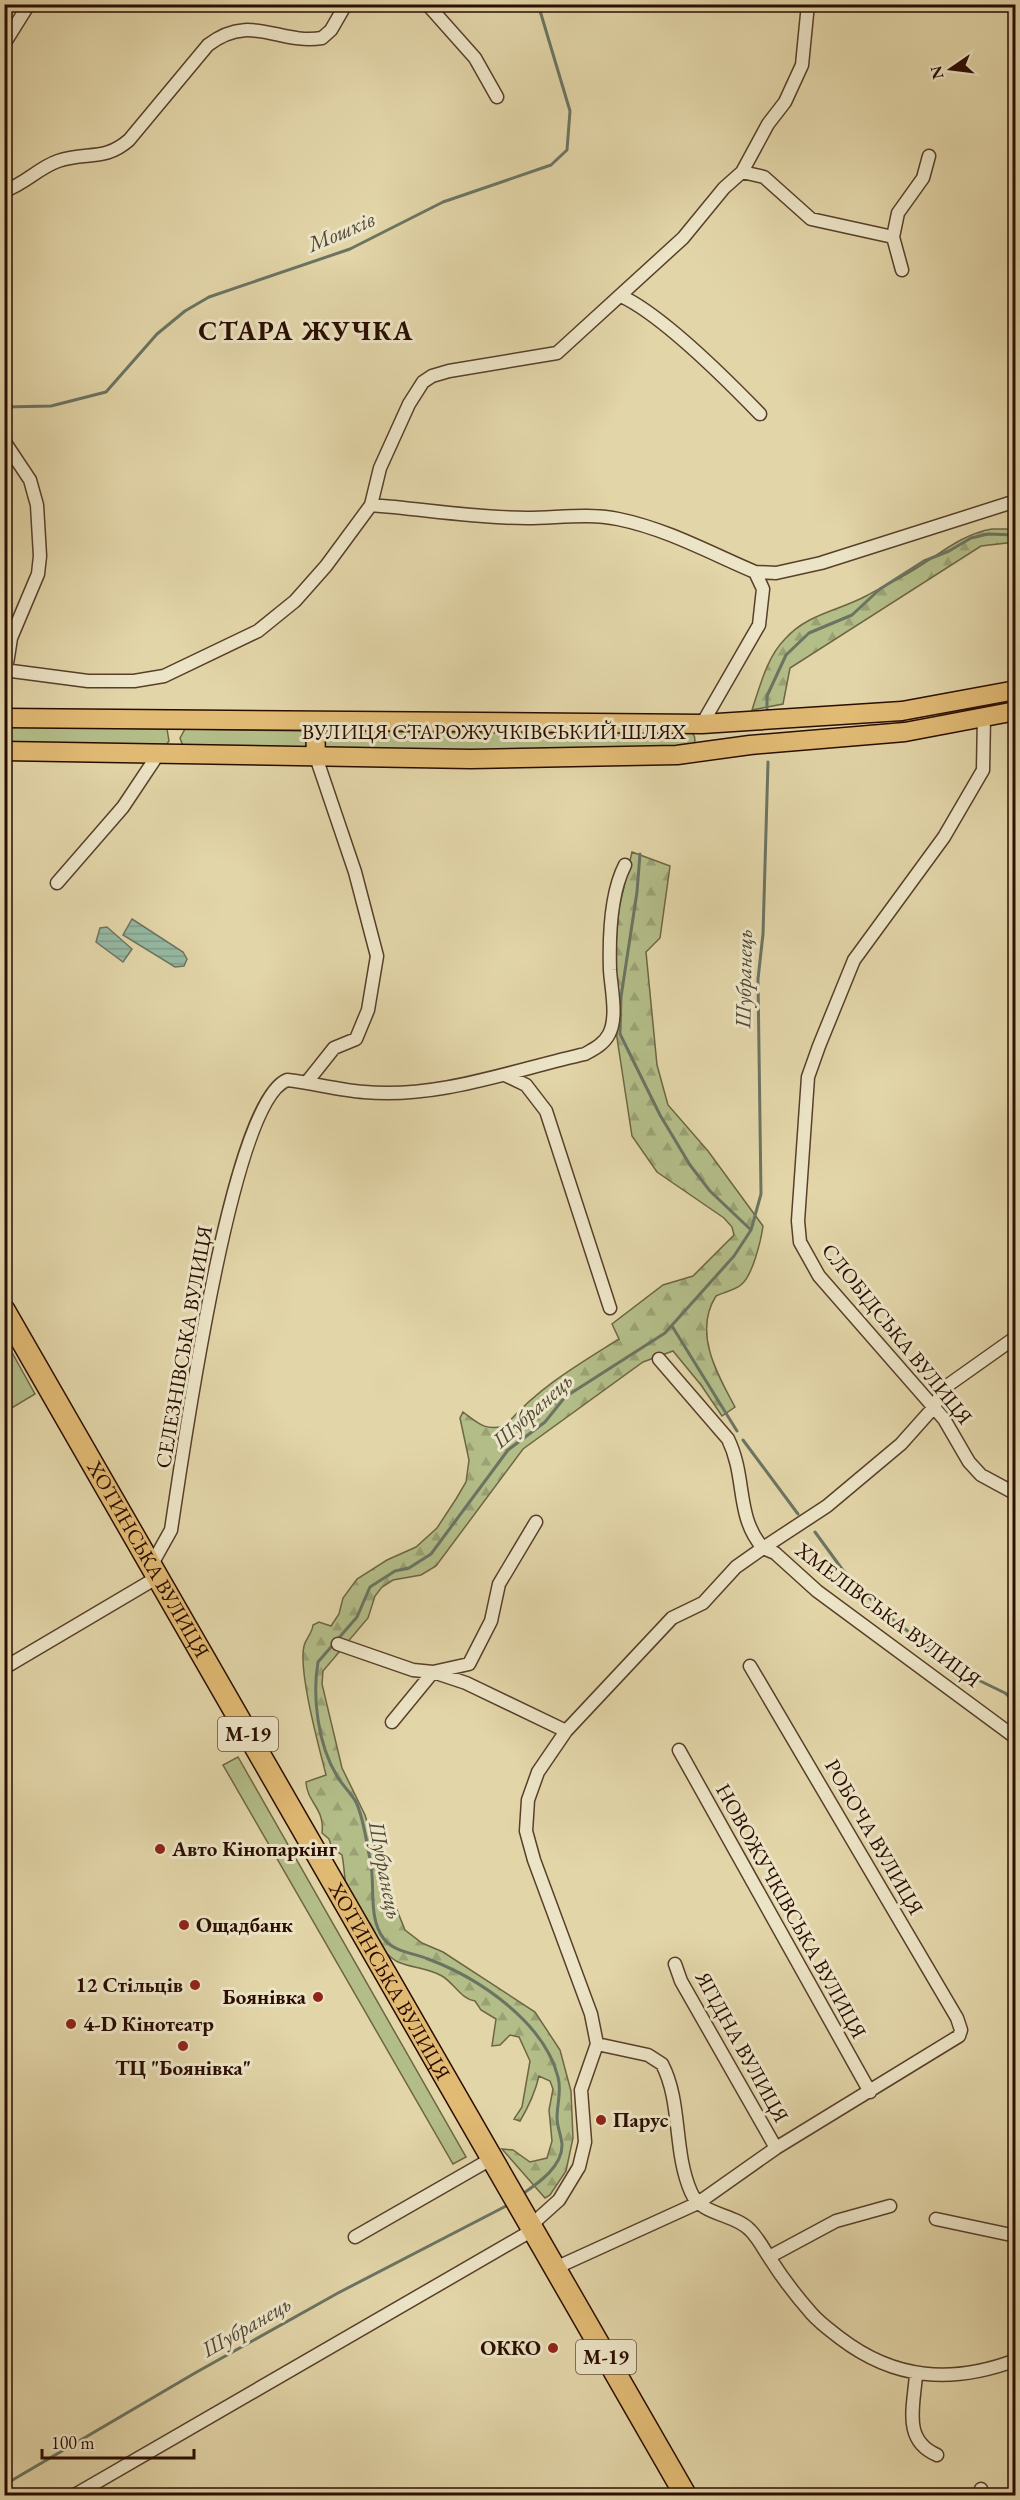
<svg xmlns="http://www.w3.org/2000/svg" width="1020" height="2500" font-family="'EB Garamond',serif">
	<style>
		.grass { fill: #b3bd88; stroke: #6e6544; stroke-width: 1.5 }
		.forest { fill: url(#forest-firs); stroke: #6e6544; stroke-width: 1.5 }
		.water { fill: url(#water-rules); stroke: #6b7462; stroke-width: 1.5 }
		.lines { fill: none; stroke-linecap: round; stroke-linejoin: round }
		.stream { stroke: #6b7462; stroke-width: 3 }
		.street-casing { stroke: #583f2a; stroke-width: 15 }
		.primary-casing { stroke: #2a0d00; stroke-width: 21 }
		.highway-casing { stroke: #2a0d00; stroke-width: 24 }
		.street { stroke: #ece4c6; stroke-width: 12 }
		.primary { stroke: #e1ba74; stroke-width: 18 }
		.highway { stroke: #e1ba74; stroke-width: 21 }
		.poi-dot { fill: #8f2418; stroke: #ece4c6; stroke-width: 2 }
		.labels { text-anchor: middle; stroke-width: 6; stroke-linejoin: round; paint-order: stroke }
		.shield { fill: #ece4c6; stroke: #644e3b; stroke-width: 1.5 }
		.shield-label { font-size: 20px; font-weight: bold; fill: #2a0d00 }
		.street-label { font-size: 21px; fill: #2a0d00; stroke: #ece4c6 }
		.poi-label { font-size: 21px; font-weight: bold; fill: #2a0d00; stroke: #ece4c6; text-anchor: start }
		.water-label { font-size: 22px; font-style: italic; fill: #504939; stroke: #ece4c6 }
		.district-label { font-size: 27px; font-weight: bold; letter-spacing: 1.5px; fill: #2a0d00; stroke: #ece4c6 }
	</style>
	<defs>
		<pattern id="forest-firs" width="22" height="20" patternUnits="userSpaceOnUse" patternTransform="scale(1.5)"><rect width="22" height="20" fill="#b3bd88"/><path d="M5 1l3.5 6h-7zM16 11l3.5 6h-7z" fill="#9aa174"/></pattern>
		<pattern id="water-rules" width="6" height="5" patternUnits="userSpaceOnUse" patternTransform="scale(1.5)"><rect width="6" height="5" fill="#96b9a3"/><path d="M0 2.5h6" fill="none" stroke="#819e8b"/></pattern>
	</defs>
	<rect width="100%" height="100%" fill="#e2d5a8"/>
	<filter id="stains"><feTurbulence type="fractalNoise" baseFrequency=".00333" numOctaves="4"/><feColorMatrix values="0 0 0 0 .2 0 0 0 0 .09 0 0 0 0 .02 0 0 0 .5 -.17"/></filter>
	<radialGradient id="worn" r=".72"><stop offset=".6" stop-color="#630" stop-opacity="0"/><stop offset="1" stop-color="#630" stop-opacity=".3"/></radialGradient>
	<path class="grass" d="M4 726 167 729 169 741 163 749 5 747Z
		M185 729 307 731V751L184 749 180 738Z
		M688 730C695 734 696 738 694 746L688 749 323 752V731L566 734Z
		M5 1340 35 1394 5 1412H4Z
		M238 1757 466 2157 453 2164 223 1765Z"/>
	<path class="forest" d="M992 529H1015V542L981 546 790 668 783 704 752 710C760 686 767 657 785 639 807 614 838 611 866 596 882 587 899 579 915 569 940 554 962 534 992 529Z
		M632 852 670 866 660 938 646 952 657 1065 668 1105 708 1151 763 1226C761 1240 753 1274 742 1284 736 1290 724 1292 716 1296 693 1332 717 1374 735 1407L722 1416 701 1385 673 1351 643 1362 523 1449 436 1566 421 1575 393 1580 382 1587 375 1596 368 1618 323 1671 322 1684 342 1768 365 1815 385 1880 405 1930 422 1943 443 1952 535 2012 560 2050 571 2091 573 2138 566 2171 550 2195 545 2198 502 2149 513 2150 530 2162 547 2158 552 2141 549 2110 553 2089 550 2081 539 2076C535 2093 529 2106 520 2121L514 2119 522 2107 530 2061 519 2037 510 2035 500 2045 492 2046 496 2019 481 2010 475 2001C461 1999 454 1983 442 1976 428 1968 412 1968 398 1962 382 1954 356 1917 349 1900 344 1885 345 1869 342 1855L332 1848 329 1839 322 1833C325 1808 307 1803 306 1782L326 1775C319 1747 298 1671 304 1646 306 1638 312 1634 313 1625L319 1622 331 1626 339 1614 343 1598 357 1579 387 1560 416 1547 437 1528 456 1499 466 1482 469 1460 460 1418 463 1412C479 1424 485 1431 505 1426 539 1387 576 1366 619 1339L612 1324 663 1285 693 1276 734 1235 732 1227 724 1218 657 1172 632 1136 617 1038 614 967 619 908Z"/>
	<path class="water" d="M132 919 183 952 187 959 184 966 175 967 123 935Z
		M107 927 132 949 123 962 96 942 100 928Z"/>
	<g class="lines">
		<path class="stream" d="M4 407 51 406 106 392 157 334 185 311 209 297 350 249 443 202 551 165 567 150 570 111 538 4
			M767 712V696L786 655 809 633 852 615 880 589 924 561 949 551 971 538 988 534 1016 535
			M640 854 637 892 621 997 620 1034 660 1115 690 1165 710 1191 751 1230
			M672 1326 737 1431
			M743 1440 798 1514
			M815 1532 842 1569 885 1614 957 1668
			M970 1676 1005 1693 1016 1702
			M521 2195C537 2184 563 2167 562 2144 561 2135 557 2126 557 2118 557 2103 562 2091 558 2077 544 2022 479 1978 428 1959 414 1953 394 1952 384 1939 367 1917 376 1884 370 1859 366 1841 364 1819 356 1802 351 1793 342 1785 337 1776 318 1745 312 1697 318 1662L357 1617 370 1587 395 1571 409 1568 431 1554 508 1450 545 1422 565 1397 665 1333 734 1256 751 1230 761 1194 758 979 763 934 768 762
			M4 2485 195 2373 338 2293 508 2205"/>
		<defs>
			<path id="street" d="M427 4 475 58 497 97
				M4 44 29 4
				M742 172 764 177 811 219 893 237 898 213 923 178 929 156
				M4 191C25 184 38 168 58 161 86 151 104 162 129 140L208 45C251 12 279 45 322 38L331 30 346 4
				M893 237 902 270
				M621 296C662 315 728 381 760 414
				M4 441 30 480 37 505 40 556 38 574 11 638 6 670
				M371 505C423 509 474 518 527 518 557 518 588 513 618 519 667 529 710 553 755 572
				M4 670 88 681H134L164 676 258 631 295 601 326 566 371 505 380 468 409 404 423 382 432 376 449 371 557 353 683 238 724 188 742 172 768 124 785 102 802 65 808 4
				M984 717 983 770 944 837 854 960 819 1046 808 1077 798 1221 800 1242 819 1276 944 1419 969 1462 981 1475 1016 1494
				M702 724 759 625 763 589 755 572 776 573 821 563 1016 501
				M57 883 123 807 159 753
				M505 1075 526 1085 546 1111 610 1308
				M307 1082 334 1048 356 1039 368 1010 377 956 355 872 316 757
				M659 1359 728 1439C747 1478 735 1516 763 1548L736 1567 703 1603 672 1618 566 1731 538 1772 528 1800 526 1831 534 1860 591 2014 597 2044 648 2055 662 2064C682 2102 673 2151 691 2192 701 2216 734 2213 750 2230 759 2239 764 2250 771 2260 783 2279 797 2297 812 2314 820 2323 831 2331 840 2338 895 2380 952 2384 1016 2360
				M763 1548 827 1506 901 1444 934 1407 944 1388 1016 1337
				M763 1548 775 1553 817 1591 1016 1738
				M152 1564 171 1530C182 1460 230 1103 287 1080 313 1083 338 1090 364 1092 439 1099 513 1070 585 1054 594 1049 604 1044 609 1034 618 1017 611 988 610 970 609 938 610 894 625 865
				M338 1644 413 1670 433 1672 466 1683 566 1731
				M4 1668 158 1577
				M392 1722 433 1672 469 1664 491 1621 499 1584 536 1522
				M679 1750 870 2092
				M675 1964 681 1981 776 2148
				M936 2219 1016 2236
				M529 2227 559 2200 579 2167 585 2142 581 2090 597 2044
				M355 2237 491 2159
				M769 2257 836 2221 890 2206
				M553 2269 698 2203 776 2148 959 2036 961 2030 957 2018 750 1666
				M916 2374C914 2406 902 2440 937 2455
				M981 2489V2496
				M73 2496 531 2231"/>
			<path id="primary" d="M4 718 702 724 902 711 1016 690
				M315 721 316 757
				M4 751 471 759 677 755 750 745 905 732 1016 711"/>
			<g id="highway">
				<path id="s1" d="M4 1310C234 1704 456 2102 686 2496"/>
			</g>
		</defs>
		<use href="#street" class="street-casing"/>
		<use href="#primary" class="primary-casing"/>
		<use href="#highway" class="highway-casing"/>
		<use href="#street" class="street"/>
		<use href="#primary" class="primary"/>
		<use href="#highway" class="highway"/>
	</g>
	<g class="poi-dot">
		<circle cx="160" cy="1849" r="6"/>
		<circle cx="184" cy="1925" r="6"/>
		<circle cx="195" cy="1985" r="6"/>
		<circle cx="318" cy="1997" r="6"/>
		<circle cx="71" cy="2024" r="6"/>
		<circle cx="183" cy="2046" r="6"/>
		<circle cx="601" cy="2120" r="6"/>
		<circle cx="553" cy="2348" r="6"/>
	</g>
	<g class="labels">
		<g class="shield">
			<rect x="218" y="1717" width="60" height="34" rx="4.5"/>
			<rect x="576" y="2340" width="60" height="34" rx="4.5"/>
		</g>
		<g class="shield-label">
			<text x="248" y="1741">М-19</text>
			<text x="606" y="2364">М-19</text>
		</g>
		<g class="street-label">
			<text x="494" y="739">ВУЛИЦЯ СТАРОЖУЧКІВСЬКИЙ ШЛЯХ</text>
			<text transform="translate(897 1334) rotate(51)" y="7">СЛОБІДСЬКА ВУЛИЦЯ</text>
			<text transform="translate(184 1347) rotate(-80)" y="7">СЕЛЕЗНІВСЬКА ВУЛИЦЯ</text>
			<text dy="7" stroke="none"><textPath href="#s1" startOffset="288">ХОТИНСЬКА ВУЛИЦЯ</textPath></text>
			<text transform="translate(888 1615) rotate(37)" y="7">ХМЕЛІВСЬКА ВУЛИЦЯ</text>
			<text transform="translate(874 1837) rotate(60)" y="7">РОБОЧА ВУЛИЦЯ</text>
			<text transform="translate(791 1911) rotate(61)" y="7">НОВОЖУЧКІВСЬКА ВУЛИЦЯ</text>
			<text dy="7" stroke="none"><textPath href="#s1" startOffset="774">ХОТИНСЬКА ВУЛИЦЯ</textPath></text>
			<text transform="translate(742 2047) rotate(61)" y="7">ЯГІДНА ВУЛИЦЯ</text>
		</g>
		<g class="poi-label">
			<text x="172" y="1856">Авто Кінопаркінг</text>
			<text x="196" y="1932">Ощадбанк</text>
			<text x="183" y="1992" text-anchor="end">12 Стільців</text>
			<text x="306" y="2004" text-anchor="end">Боянівка</text>
			<text x="83" y="2031">4-D Кінотеатр</text>
			<text x="183" y="2075" text-anchor="middle">ТЦ "Боянівка"</text>
			<text x="613" y="2127">Парус</text>
			<text x="541" y="2355" text-anchor="end">ОККО</text>
		</g>
		<g class="water-label">
			<text transform="translate(341 231) rotate(-23)" y="8">Мошків</text>
			<text transform="translate(743 979) rotate(-89)" y="8">Шубранець</text>
			<text transform="translate(532 1410) rotate(-42)" y="8">Шубранець</text>
			<text transform="translate(386 1870) rotate(79)" y="8">Шубранець</text>
			<text transform="translate(246 2326) rotate(-30)" y="8">Шубранець</text>
		</g>
		<g class="district-label">
			<text x="306" y="340">СТАРА ЖУЧКА</text>
		</g>
	</g>
	<rect width="1020" height="2500" fill="none" stroke="#e2d5a8" stroke-width="24"/>
	<rect x="6" y="6" width="1008" height="2488" fill="none" stroke="#2a0d00" stroke-width="3"/>
	<rect x="12" y="12" width="996" height="2476" fill="none" stroke="#2a0d00" stroke-width="1.5"/>
	<g transform="translate(951 69) rotate(256)" stroke="#ece4c6" stroke-width="4.5" paint-order="stroke">
	<path d="M0-4.5L10 22L0 15L-10 22Z" fill="#2a0d00"/>
	<text y="-9" font-size="16" font-weight="bold" text-anchor="middle" fill="#2a0d00">N</text>
	</g>
	<path d="M42 2449v9h152v-9" fill="none" stroke="#2a0d00" stroke-width="3"/>
	<text x="51" y="2449" font-size="18" fill="#2a0d00" stroke="#ece4c6" stroke-width="4.5" paint-order="stroke">100 m</text>
	<rect width="100%" height="100%" filter="url(#stains)"/>
	<rect width="100%" height="100%" fill="url(#worn)"/>
</svg>
